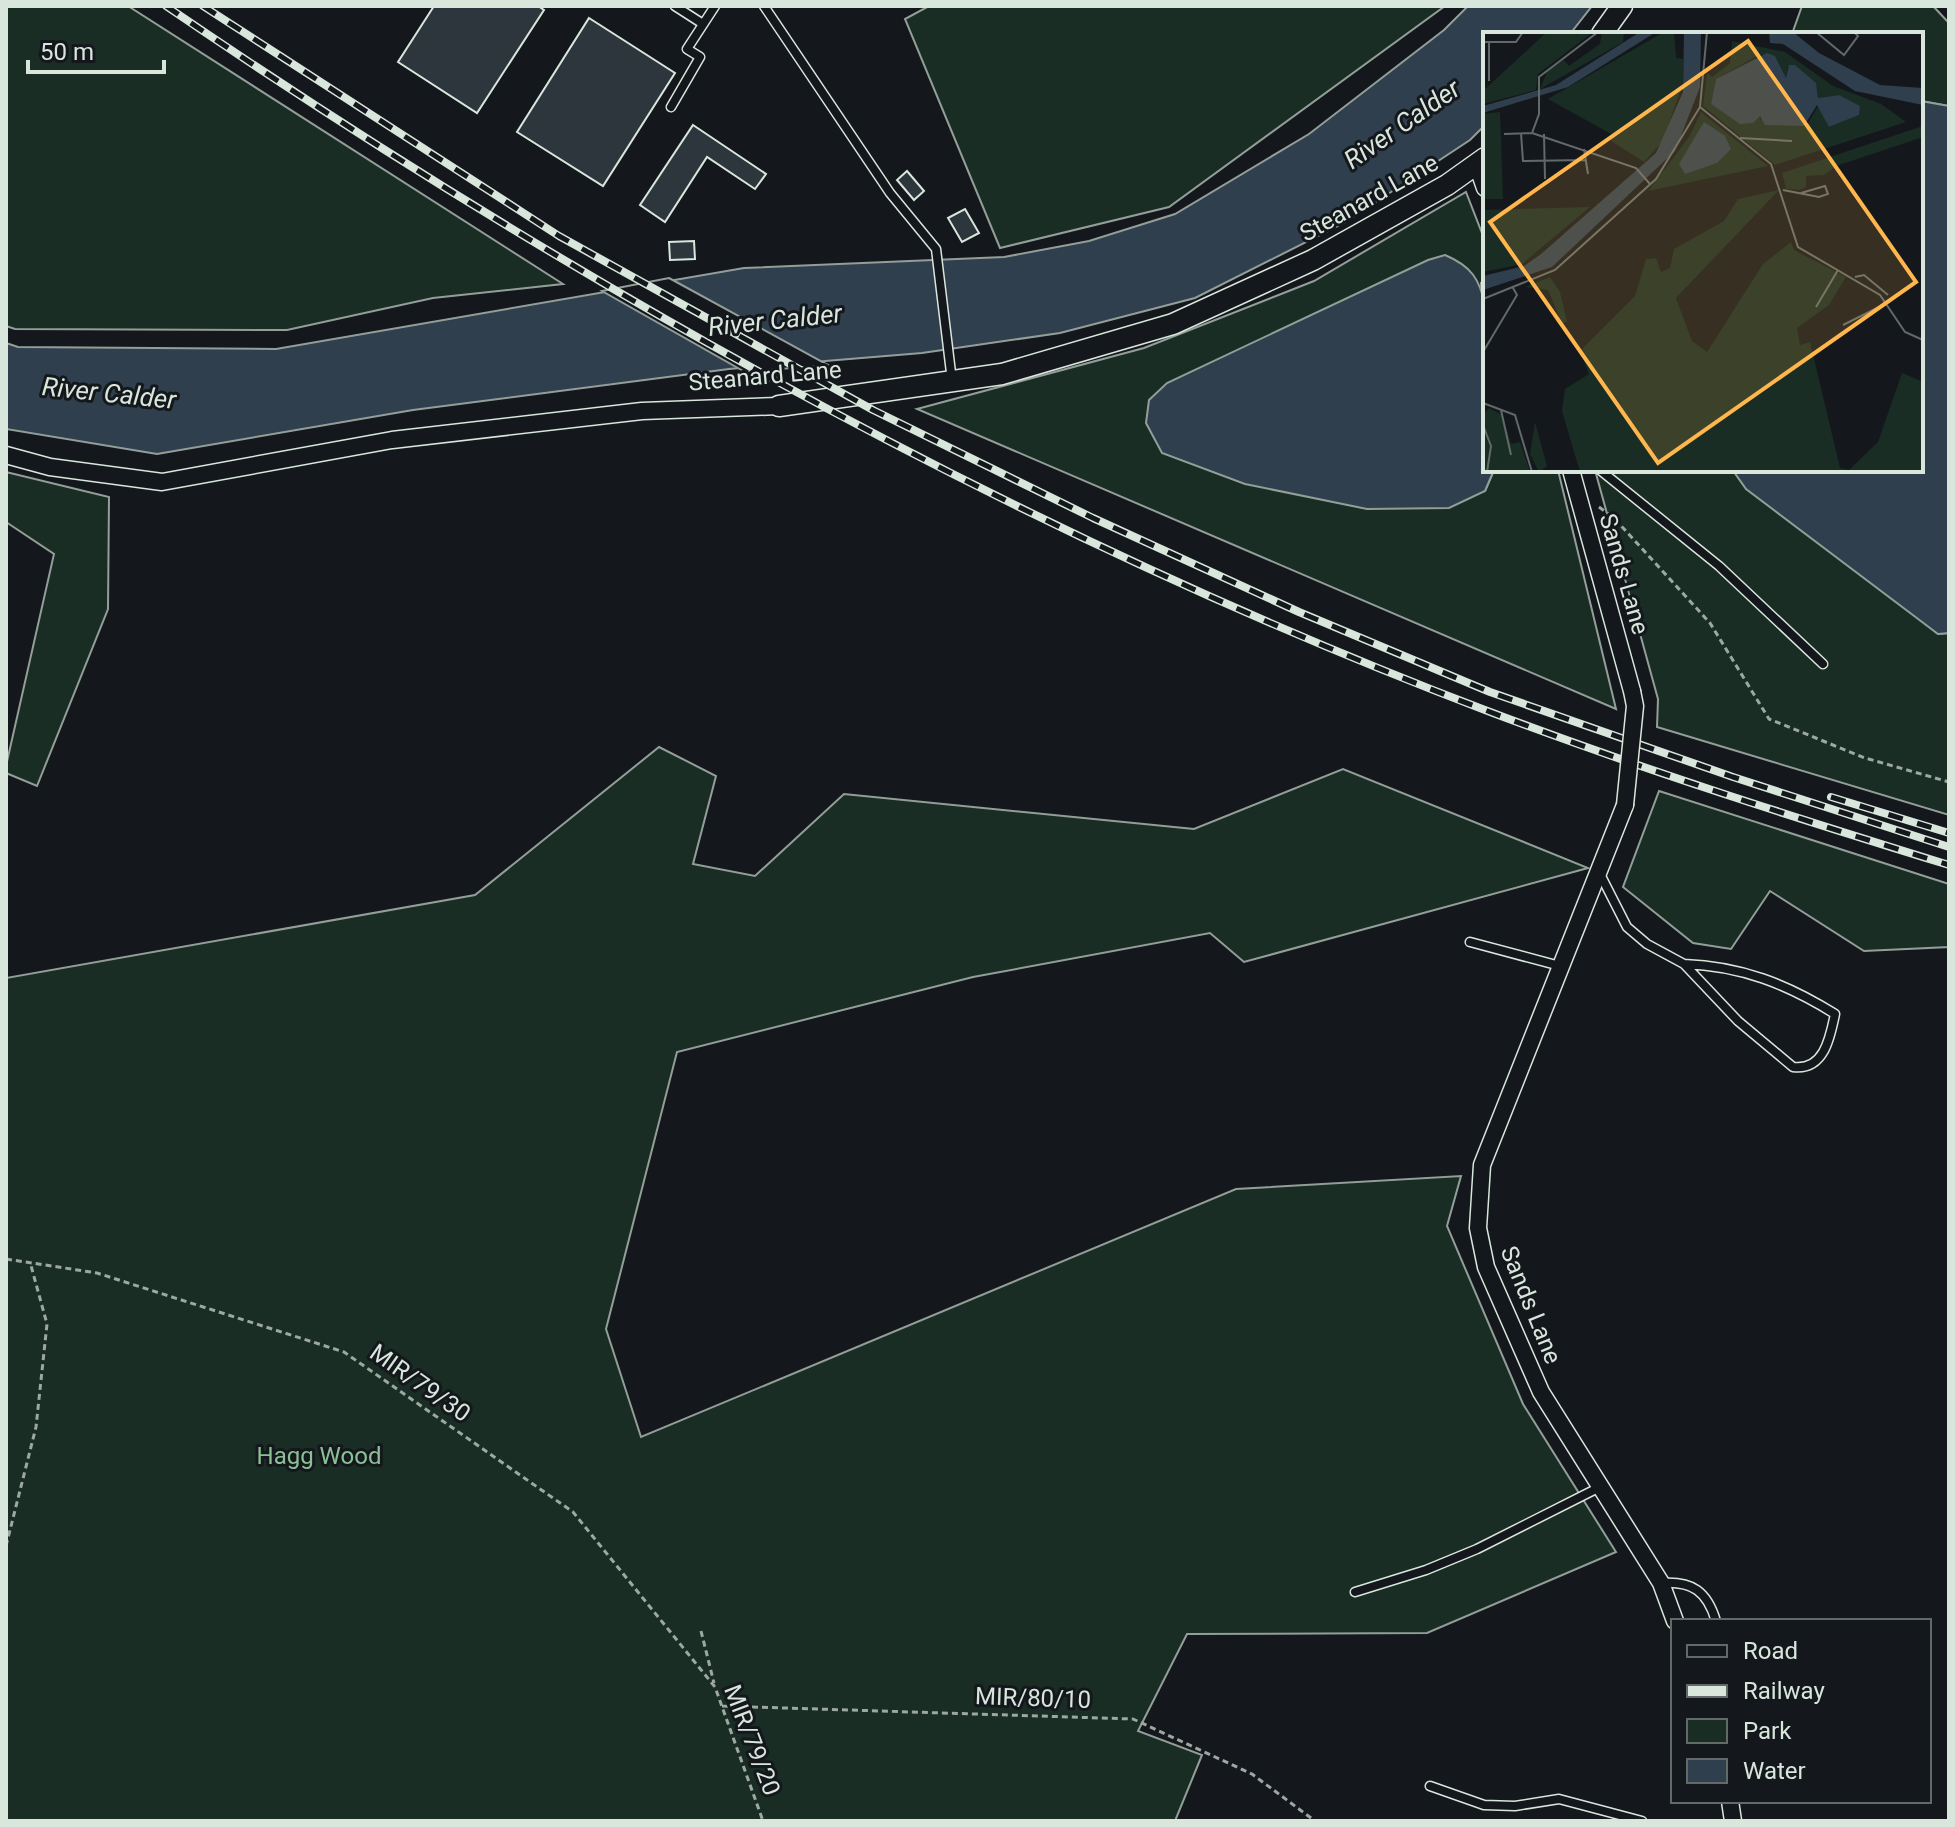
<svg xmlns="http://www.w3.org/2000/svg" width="1955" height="1827" font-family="Roboto,sans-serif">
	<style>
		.green { fill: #1a2d24; stroke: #939e99; stroke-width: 2 }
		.water { fill: #2f3f4d; stroke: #939e99; stroke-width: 2 }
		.pier { fill: #14181c; stroke: #939e99; stroke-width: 2 }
		.building { fill: #2c363c; stroke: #d8e6dc; stroke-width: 2 }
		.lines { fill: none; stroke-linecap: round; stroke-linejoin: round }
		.service-casing { stroke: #d8e6dc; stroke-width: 11 }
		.minor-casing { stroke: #d8e6dc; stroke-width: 19 }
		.tertiary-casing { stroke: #d8e6dc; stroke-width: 23 }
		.path { stroke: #9da8a2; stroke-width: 3; stroke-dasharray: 6 4; stroke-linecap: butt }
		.service { stroke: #14181c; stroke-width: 8 }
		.minor { stroke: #14181c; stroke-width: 16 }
		.tertiary { stroke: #14181c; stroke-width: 20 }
		.rail-casing { stroke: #d8e6dc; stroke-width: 8 }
		.rail { stroke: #14181c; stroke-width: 5; stroke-dasharray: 15; stroke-linecap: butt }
		.minor-bridge-casing { stroke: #d8e6dc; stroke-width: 19; stroke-linecap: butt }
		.minor-bridge { stroke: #14181c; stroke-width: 16 }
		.labels { text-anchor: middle; stroke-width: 6; stroke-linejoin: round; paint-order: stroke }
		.street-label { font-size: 24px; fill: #d8e6dc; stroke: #14181c }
		.park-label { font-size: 24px; fill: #8ac095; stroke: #14181c }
		.water-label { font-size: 26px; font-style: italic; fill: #d8e6dc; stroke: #14181c }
		.inset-road { fill: none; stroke: #626a69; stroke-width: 2 }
		.view { fill: #ffb74d; fill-opacity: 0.15; stroke: #ffb74d; stroke-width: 4 }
		.inset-edge { fill: none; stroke: #d8e6dc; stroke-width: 4 }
	</style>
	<rect width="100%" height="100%" fill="#14181c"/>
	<path class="green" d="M6 6H128L563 284 433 298 287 330 15 329 6 326Z
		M929 6H1445L1169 207 1000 248 905 19Z
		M1802 6H1933L1949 23V106L1921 101V34H1792Z
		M1466 192 1485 241V306L1481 282 1485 491 1494 470H1558L1616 709 917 409 1144 348 1314 281Z
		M1595 470H1734L1938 634 1949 633V815L1657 727 1658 699Z
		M6 472 109 497 108 609 37 786 6 773V766L54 554 6 522Z
		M659 747 716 776 693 864 755 876 844 794 1194 829 1343 769 1588 868 1244 962 1210 933 973 977 677 1052 606 1329 641 1437 1236 1189 1461 1176 1447 1226 1523 1404 1616 1552 1427 1633 1187 1634 1138 1731 1202 1755 1175 1821H6V978L475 895Z
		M1659 791 1949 884V947L1864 951 1770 891 1731 949 1693 943 1623 887Z"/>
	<path class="water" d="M1468 6H1592L1570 34H1485V125L1470 140 1344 223 1195 298 1060 333 922 353 729 369 413 410 157 454 6 429V343L18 347 276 349 744 268 1004 257 1089 241 1175 214 1309 134 1444 30Z
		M1921 101 1949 106V633L1938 634 1746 489 1734 472 1921 470Z
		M1445 255C1471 266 1480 279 1485 306V470H1494L1485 491 1449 508 1367 509 1245 484 1162 453 1146 423 1149 400 1167 383 1428 260Z"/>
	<path class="pier" d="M669 278 828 365 745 372 602 291Z"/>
	<path class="building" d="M434 6H538L544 10 477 113 398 62Z
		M589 18 675 73 603 186 517 132Z
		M693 125 766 174 755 189 707 157 665 222 640 205Z
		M907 171 924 191 914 200 897 180Z
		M965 209 979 233 962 242 948 218Z
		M694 241 695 259 670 260 669 242Z"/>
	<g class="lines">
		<defs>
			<path id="service" d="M675 6 703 24
				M764 6 890 193 936 249 952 381
				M671 107 700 57 687 49 715 6
				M1600 470 1719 566 1823 664
				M1600 874 1627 927 1647 944 1684 964 1738 1021 1793 1067C1824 1071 1830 1038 1835 1014 1787 984 1741 966 1684 964
				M1470 942 1560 966
				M1662 1583C1692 1581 1707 1591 1716 1621
				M1355 1592 1426 1570 1477 1549 1600 1487
				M1430 1786 1484 1805 1515 1806 1559 1799 1642 1821"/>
			<path id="minor" d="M1477 165 1485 188
				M6 455 50 467 162 482 392 440 642 411 779 406
				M1571 470 1632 691
				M1625 805 1482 1165 1478 1228 1486 1267 1541 1392 1661 1583 1675 1621
				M1730 1801 1733 1821"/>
			<path id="tertiary" d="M1602 34 1622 6
				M779 406 1002 374 1173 324 1313 260 1447 185 1485 158"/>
		</defs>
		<use href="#service" class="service-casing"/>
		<use href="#minor" class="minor-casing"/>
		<use href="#tertiary" class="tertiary-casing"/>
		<path class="path" d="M1599 507 1614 518 1710 623 1769 719 1865 758 1949 782
			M6 1259 97 1273 344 1352 573 1512 715 1687 763 1821
			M6 1546 36 1427 47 1324 30 1262
			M701 1631 714 1683
			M722 1706 1133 1719 1252 1774 1315 1821"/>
		<use href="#service" class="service"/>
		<use href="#minor" class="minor"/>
		<use href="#tertiary" class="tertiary"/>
		<defs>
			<path id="rail" d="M166 6C577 286 1019 533 1485 710 1638 768 1793 817 1949 865
				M203 6 559 236 873 410 1093 518 1299 612 1490 692 1733 777 1949 847
				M1831 797 1949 833"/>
		</defs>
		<use href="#rail" class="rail-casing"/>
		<use href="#rail" class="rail"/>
		<defs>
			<path id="minor-bridge" d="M1625 805 1635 706 1632 691"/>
		</defs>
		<use href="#minor-bridge" class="minor-bridge-casing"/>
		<use href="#minor-bridge" class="minor-bridge"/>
	</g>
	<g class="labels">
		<g class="street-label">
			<text transform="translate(1369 198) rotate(-29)" y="8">Steanard Lane</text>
			<text transform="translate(765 376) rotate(-5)" y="8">Steanard Lane</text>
			<text transform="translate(1624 574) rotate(74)" y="8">Sands Lane</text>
			<text transform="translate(1531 1305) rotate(68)" y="8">Sands Lane</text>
			<text transform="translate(420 1383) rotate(35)" y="8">MIR/79/30</text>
			<text transform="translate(1033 1698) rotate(2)" y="8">MIR/80/10</text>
			<text transform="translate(752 1740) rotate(69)" y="8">MIR/79/20</text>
		</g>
		<g class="park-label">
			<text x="319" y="1464">Hagg Wood</text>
		</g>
		<g class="water-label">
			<text transform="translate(1402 124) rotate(-35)" y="9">River Calder</text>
			<text transform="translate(775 320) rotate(-6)" y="9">River Calder</text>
			<text transform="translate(109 393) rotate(6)" y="9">River Calder</text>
		</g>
	</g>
	<g transform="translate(1483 32)">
		<rect width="440" height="440" fill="#14181c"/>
		<path d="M64 0H110L55 42 53 58 0 72V59ZM119 0H141L140 10 57 57 65 38 81 28 86 34 117 12ZM181 0H191L193 26 200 27V51L180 109 161 130 128 109 130 103 65 67ZM249 9 302 20 350 54 398 72 423 90 292 133 220 74 224 41 229 45 247 31ZM276 23 292 24 303 46 305 35 334 56 335 66 356 63 376 83 346 95 336 73 325 91 277 87V83L228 72 233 47ZM17 80 20 167H0V82ZM218 80 285 134 165 159 206 105ZM440 94V105L353 134 341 143 323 144V155L317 158 303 157 299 141ZM296 158 193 266 209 309 224 320 280 232 308 210 311 218 363 245 346 273 314 296 317 313 327 310 357 436 366 438 395 410 419 341 440 350V440H97L79 379 82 357 106 342 97 319 152 264 163 227 173 226 178 240 187 236 191 217 241 189 255 167ZM107 175 39 232 0 240V178ZM67 245 77 260 84 290 79 291 65 258 42 255ZM6 376 19 383 28 412 37 410 47 440H0V383ZM52 390 64 434 56 440 47 422Z" fill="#1a2d24" fill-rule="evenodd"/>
		<path d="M157 0H173L85 55 0 81V74L73 53ZM201 0H218L217 55 192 119 69 235 0 258V244L41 234 58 222 173 121 200 60ZM286 0H310L336 21 397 53 440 56V73L372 59 300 12 287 11ZM284 21 292 24 303 46 306 33H312L333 51 335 66 356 63 377 74 376 83 346 95 334 73 321 94 282 93 277 84 270 91 257 92 228 72 233 47ZM221 90 242 104 248 117 234 131 202 142 196 132Z" fill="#2f3f4d"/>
		<path class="inset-road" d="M333 0 361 23 375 4 371 0M0 10H33L40 0M6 10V49M217 75 288 132 315 215 397 263 422 300 440 308M38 101 40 129 102 128M49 101 153 136 167 152M21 102 49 101 56 82V45L115 0M61 102 62 147M257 106 309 109M101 117 105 142M300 158 336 165 345 162 342 154 318 161M372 245 381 243 405 263M0 267 72 238 173 147 217 75 224 0M333 275 355 238M360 293 404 271M0 320 34 263 30 256M0 371 32 383 49 440M18 378 28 423M0 393 8 414 4 440"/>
		<path class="view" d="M265 9 433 250 175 431 7 190Z"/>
		<rect width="440" height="440" class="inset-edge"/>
	</g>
	<rect width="1955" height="1827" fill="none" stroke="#d8e6dc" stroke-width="16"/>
	<rect x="1671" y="1619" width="260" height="184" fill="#14181c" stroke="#626a69" stroke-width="2"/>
	<rect x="1687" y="1645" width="40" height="12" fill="#14181c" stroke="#626a69" stroke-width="2"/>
	<text x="1743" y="1659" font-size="24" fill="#d8e6dc">Road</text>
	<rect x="1687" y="1685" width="40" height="12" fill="#d8e6dc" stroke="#626a69" stroke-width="2"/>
	<text x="1743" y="1699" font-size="24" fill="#d8e6dc">Railway</text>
	<rect x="1687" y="1719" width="40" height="24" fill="#1a2d24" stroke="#626a69" stroke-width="2"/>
	<text x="1743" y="1739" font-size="24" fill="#d8e6dc">Park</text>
	<rect x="1687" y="1759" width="40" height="24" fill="#2f3f4d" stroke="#626a69" stroke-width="2"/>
	<text x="1743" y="1779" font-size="24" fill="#d8e6dc">Water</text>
	<path d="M28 60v12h136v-12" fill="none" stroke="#d8e6dc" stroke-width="4"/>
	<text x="40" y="60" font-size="24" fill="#d8e6dc" stroke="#14181c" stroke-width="6" paint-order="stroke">50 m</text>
</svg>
